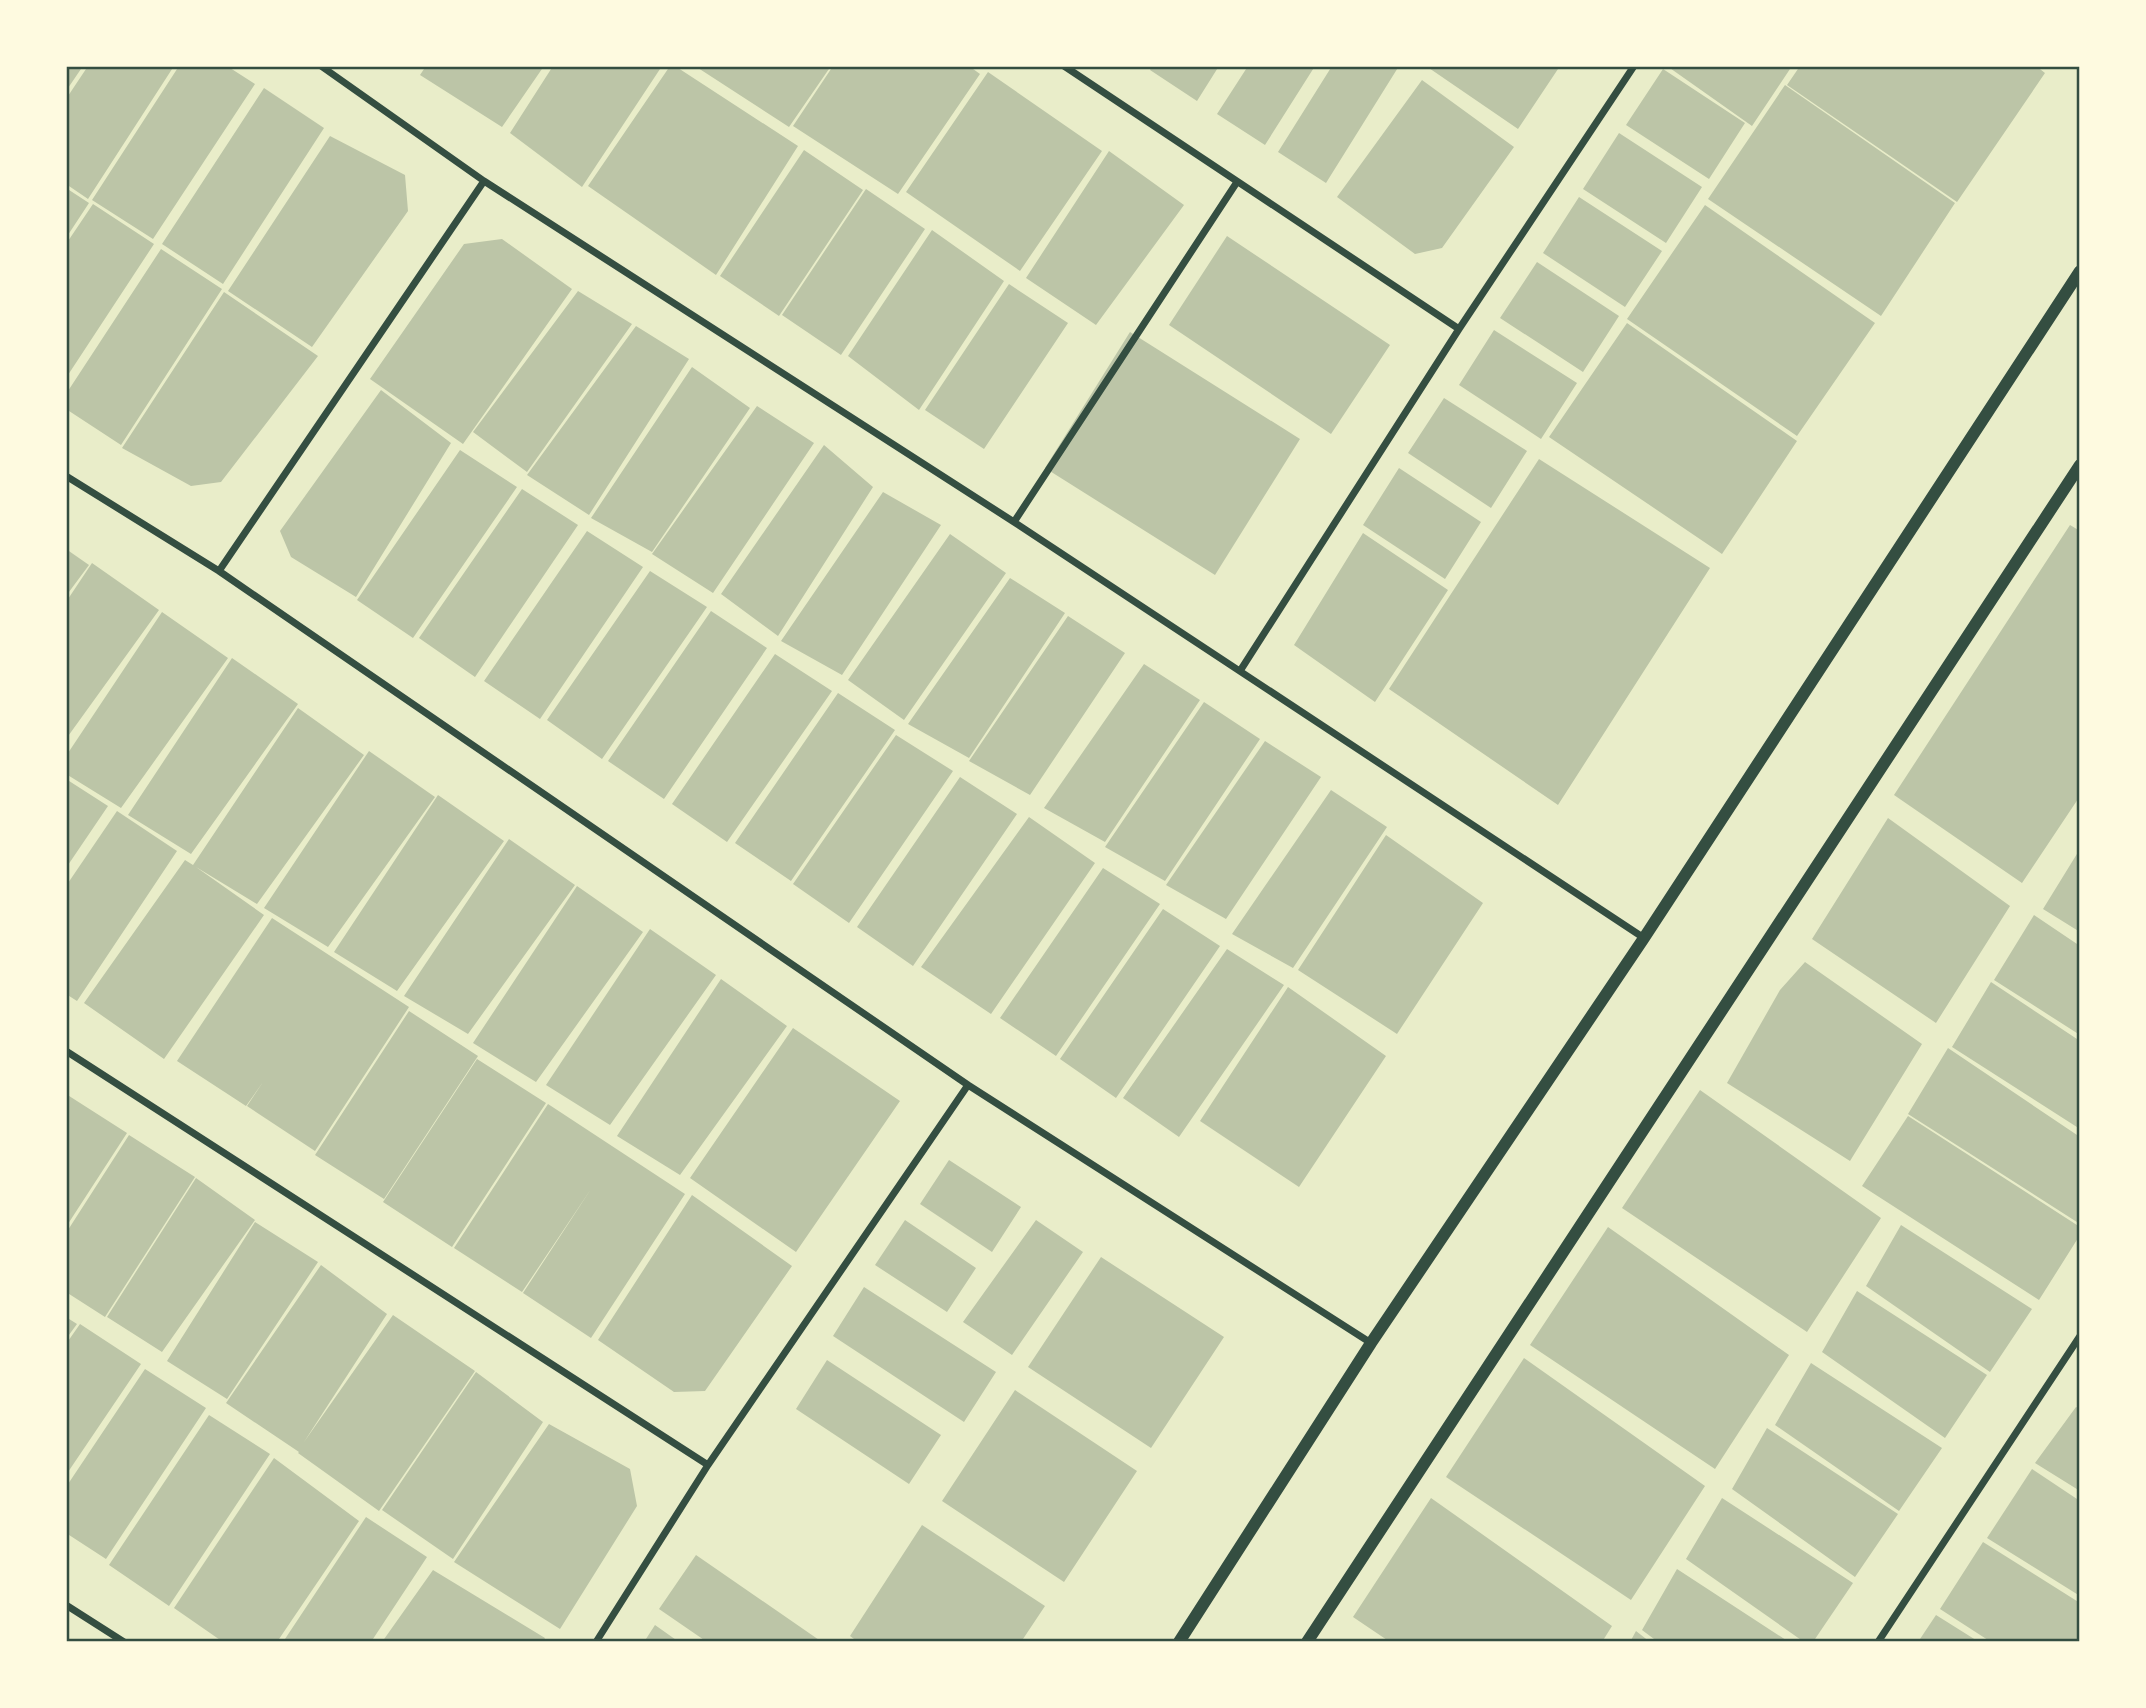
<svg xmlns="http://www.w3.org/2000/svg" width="2146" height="1708" font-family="Lora,serif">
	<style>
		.building { fill: #bcc5a7 }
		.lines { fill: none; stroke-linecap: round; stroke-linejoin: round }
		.minor { stroke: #344e41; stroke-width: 7 }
		.tertiary { stroke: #344e41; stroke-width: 12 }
		.neatline { fill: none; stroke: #344e41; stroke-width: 2.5 }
	</style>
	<rect width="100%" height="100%" fill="#e9edc9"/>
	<path class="building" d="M66 66H83L66 91Z
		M88 66H174L88 199 66 184V99Z
		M179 66H227L255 84 153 239 92 200Z
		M426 66H544L502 127 420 75Z
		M553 66H662L582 187 510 133Z
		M670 66H675L798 146 716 275 588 186Z
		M695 66H831L789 127Z
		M833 66H969L980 74 898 194 793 126Z
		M1152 66H1219L1197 101 1150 70Z
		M1248 66H1315L1265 145 1217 114Z
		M1332 66H1399L1326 183 1278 152Z
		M1426 66H1560L1518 129Z
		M1667 66H1786L1790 69 1752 126Z
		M1800 66H2036L2045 73 1957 202 1787 85Z
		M1663 69 1745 123 1709 179 1626 125Z
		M988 72 1102 151 1020 271 906 192Z
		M1422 80 1514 147 1442 248 1415 254 1337 197Z
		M1785 85 1955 203 1881 316 1708 199Z
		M264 88 324 128 223 284 162 244Z
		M1619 133 1702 187 1666 243 1583 189Z
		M330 136 405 175 408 211 312 347 228 291Z
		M804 150 863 190 779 316 720 276Z
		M1109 151 1184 205 1096 325 1026 278Z
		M66 188 89 203 66 238Z
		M866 189 925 229 841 355 782 315Z
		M1579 197 1662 251 1625 307 1543 253Z
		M93 204 154 244 66 378V244Z
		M1705 205 1875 323 1797 436 1627 319Z
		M932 230 1004 281 919 410 848 356Z
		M1227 236 1390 345 1331 434 1169 325Z
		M502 239 572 289 463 444 370 379 464 244Z
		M161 249 222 289 121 445 66 409V394Z
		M1537 262 1619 316 1583 372 1500 318Z
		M1009 284 1068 323 984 449 925 410Z
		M578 291 632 324 527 472 473 432Z
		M224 292 318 356 221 482 191 486 122 448Z
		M1627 323 1797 441 1722 554 1549 437Z
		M636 326 689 359 589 515 527 475Z
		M1494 330 1577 383 1541 439 1459 385Z
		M1130 332 1300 439 1215 575 1045 468Z
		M692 367 750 408 652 552 591 518Z
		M381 390 451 443 356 597 291 557 280 531Z
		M1444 398 1527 451 1491 508 1408 453Z
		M757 406 814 443 713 593 652 554Z
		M824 445 873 487 778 636 721 594Z
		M460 450 517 487 413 638 357 600Z
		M1539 459 1710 568 1558 805 1389 689Z
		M1399 468 1481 522 1445 579 1363 525Z
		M522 489 578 525 475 677 419 638Z
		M883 492 941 525 842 675 781 641Z
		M2070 525 2080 531V796L2022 883 1894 795Z
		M587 531 643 567 540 719 484 681Z
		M1363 533 1448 590 1375 702 1294 645Z
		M950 534 1006 573 904 720 848 680Z
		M66 549 89 565 66 596Z
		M92 563 159 610 66 739V602Z
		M650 571 707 607 602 759 547 720Z
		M1010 578 1065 613 969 758 908 724Z
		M711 611 767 648 664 799 608 761Z
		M162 612 228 658 121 808 66 774V756Z
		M1068 616 1125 653 1030 795 969 761Z
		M775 654 832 691 727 842 672 804Z
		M232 658 298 704 191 854 128 815Z
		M1144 664 1200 700 1105 842 1044 808Z
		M838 693 895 730 791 881 735 843Z
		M1204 702 1260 739 1165 881 1105 847Z
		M298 708 364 755 257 904 196 867 264 915 164 1059 84 1003 185 860 193 865Z
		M896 735 953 771 849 923 793 884Z
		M1265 741 1321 777 1226 919 1166 885Z
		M369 751 435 797 328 947 264 908Z
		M960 777 1017 814 913 966 857 927Z
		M66 779 108 806 66 868Z
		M1331 790 1387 827 1293 968 1232 934Z
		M438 795 504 841 397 991 334 952Z
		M117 811 177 851 77 1001 66 994V886Z
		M1029 817 1095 863 991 1014 921 967Z
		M1888 818 2010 906 1936 1023 1812 939Z
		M1386 835 1483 903 1397 1034 1298 970Z
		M509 839 575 885 468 1034 404 996Z
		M2080 849V932L2043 909Z
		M1103 868 1160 904 1056 1056 1000 1018Z
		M577 886 643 932 536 1082 473 1043Z
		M1163 909 1220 946 1116 1098 1060 1059Z
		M2034 915 2080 946V1035L1994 980Z
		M272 918 409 1007 315 1151 247 1106 263 1082 246 1106 177 1061Z
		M650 929 716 975 610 1125 546 1085Z
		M1227 949 1284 985 1179 1137 1123 1098Z
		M1805 962 1922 1044 1850 1161 1727 1083 1780 990Z
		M721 979 787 1026 680 1175 617 1136Z
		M1991 982 2080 1041V1129L1952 1047Z
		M1288 987 1386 1056 1299 1187 1200 1121Z
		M409 1011 478 1056 384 1199 315 1155Z
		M793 1028 900 1101 796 1252 690 1178Z
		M1948 1048 2080 1137V1224L1908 1114Z
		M477 1059 546 1103 452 1247 383 1202Z
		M1700 1090 1881 1218 1807 1332 1622 1208Z
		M66 1094 127 1133 66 1227Z
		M548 1104 685 1194 591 1338 523 1293 591 1189 522 1292 454 1248Z
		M1908 1116 2080 1227V1235L2039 1300 1862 1186Z
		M129 1135 195 1177 105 1317 66 1292V1233Z
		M949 1160 1021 1207 992 1252 920 1204Z
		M196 1178 255 1220 162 1352 107 1317Z
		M692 1195 792 1266 705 1391 674 1392 598 1340Z
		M905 1220 976 1268 947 1312 875 1265Z
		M1036 1220 1083 1252 1012 1355 963 1322Z
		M255 1222 318 1262 227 1399 167 1361Z
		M1901 1225 2032 1309 1990 1372 1866 1286Z
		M1608 1227 1789 1355 1715 1469 1530 1345Z
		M1101 1257 1224 1337 1151 1448 1028 1367Z
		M321 1265 387 1314 304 1442 393 1315 475 1371 379 1511 298 1453 299 1452 226 1403Z
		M864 1287 996 1372 964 1422 833 1336Z
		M1857 1291 1987 1375 1945 1438 1822 1352Z
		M66 1317 77 1324 66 1339Z
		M80 1324 141 1364 66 1475V1344Z
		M1524 1358 1705 1486 1631 1600 1446 1477Z
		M827 1360 941 1435 909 1484 796 1409Z
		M1811 1363 1942 1448 1899 1511 1775 1425Z
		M145 1369 206 1408 106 1559 66 1533V1487Z
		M476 1372 543 1422 453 1559 382 1510Z
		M1015 1390 1137 1471 1064 1582 942 1501Z
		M2076 1407 2080 1409V1491L2035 1463Z
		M209 1415 270 1454 169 1606 109 1565Z
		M549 1424 630 1469 637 1506 560 1629 454 1562Z
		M1767 1428 1898 1514 1855 1577 1732 1489Z
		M274 1458 359 1521 277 1642H223L174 1608Z
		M2032 1469 2080 1501V1596L1987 1538Z
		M1431 1498 1612 1626 1602 1642H1390L1353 1617Z
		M1722 1498 1853 1583 1813 1642H1804L1686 1559Z
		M366 1517 427 1557 371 1642H283Z
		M922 1525 1045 1606 1021 1642H858L850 1636Z
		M1983 1542 2080 1603V1634L2075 1642H1991L1940 1609Z
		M696 1555 822 1642H707L659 1609Z
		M1677 1569 1789 1642H1658L1642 1630Z
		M433 1570 545 1638 543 1642H382Z
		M1936 1615 1979 1642H1918Z
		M655 1625 679 1642H644Z
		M1636 1631 1650 1642H1630Z"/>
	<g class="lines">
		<path class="minor" d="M321 66 484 181 1014 522 1644 938
			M1064 66 1459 329
			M66 476 219 571 968 1085 1371 1343
			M1014 522 1237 182
			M219 571 484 181
			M1240 671 1459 329 1634 66
			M66 1051 708 1465
			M66 1605 124 1642
			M596 1642 708 1465 968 1085
			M1878 1642 2080 1336"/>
		<path class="tertiary" d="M1179 1642 1371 1343 1644 938 2080 271
			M1307 1642 2080 465"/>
	</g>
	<rect width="2146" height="1708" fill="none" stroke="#fefae0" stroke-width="136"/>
	<rect x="68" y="68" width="2010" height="1572" class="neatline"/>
</svg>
